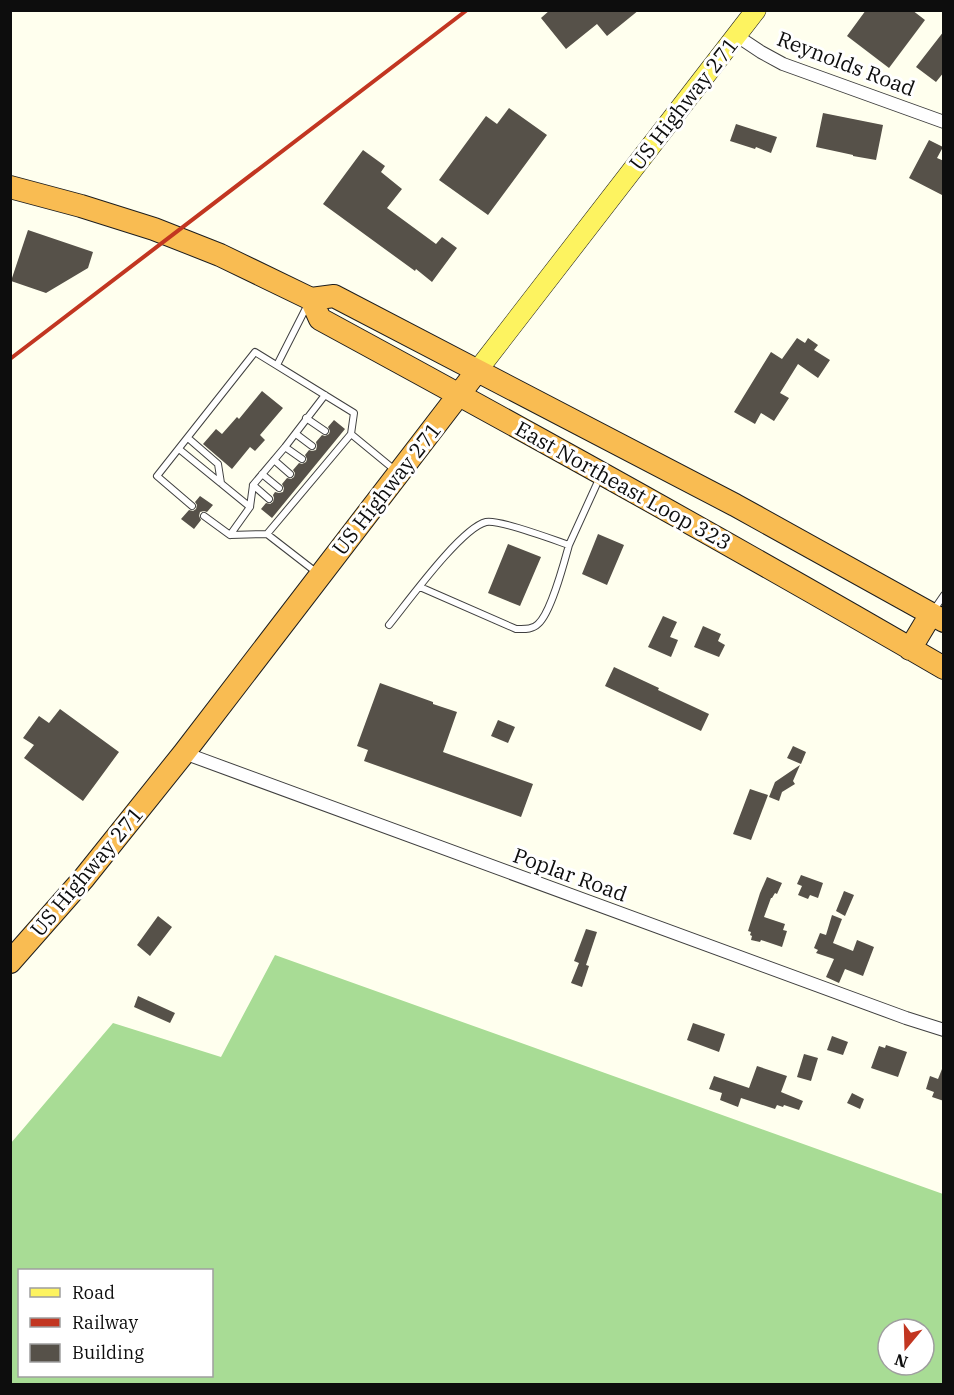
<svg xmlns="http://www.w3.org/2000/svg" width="954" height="1395" font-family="'IBM Plex Serif',serif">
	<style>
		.forest { fill: #a8dc95; fill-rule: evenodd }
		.building { fill: #565149 }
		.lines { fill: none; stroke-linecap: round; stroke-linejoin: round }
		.lane-casing { stroke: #404040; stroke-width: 8 }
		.street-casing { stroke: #404040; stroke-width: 14 }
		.primary-casing { stroke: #1e1e1e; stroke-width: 21 }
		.highway-casing { stroke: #1e1e1e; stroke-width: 24 }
		.lane { stroke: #fff; stroke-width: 6 }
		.street { stroke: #fff; stroke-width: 12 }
		.primary { stroke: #fdf360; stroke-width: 20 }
		.highway { stroke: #f9bc52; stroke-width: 22 }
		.rail { stroke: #c23621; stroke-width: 4 }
		.labels { text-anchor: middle; stroke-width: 6; stroke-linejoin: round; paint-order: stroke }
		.street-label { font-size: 21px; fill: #0d0d0d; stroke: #fff }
	</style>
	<rect width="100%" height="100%" fill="#ffe"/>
	<path class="forest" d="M275 955 943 1194V1384H11V1143L113 1023 221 1057ZM20 1270H212V1376H20ZM888 1329H924V1365H888Z"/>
	<path class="building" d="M550 10H639L607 36 597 24 566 49 541 18Z
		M866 10H912L925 20 889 68 847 36Z
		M944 31V72L936 82 916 67Z
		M509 108 547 135 488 215 439 180 486 116 497 124Z
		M823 113 883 125 876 160 853 156V155L816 147Z
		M736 124 777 137 771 153 756 147 755 149 730 141Z
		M929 140 943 147 937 158 944 161V196L909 178Z
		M363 150 385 166 381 172 402 189 387 208 436 244 442 237 457 248 432 282 416 269 415 271 323 204Z
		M28 230 93 252 88 268 46 293 11 281Z
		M797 338 805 343 808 338 818 345 814 350 830 360 818 378 798 364 780 393 789 398 774 421 761 413 755 424 734 412 771 352 782 359Z
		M262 391 283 408 260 435 265 440 255 451 250 447 232 469 203 444 216 429 222 434 237 417 239 419Z
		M334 420 345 429 272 518 261 509 266 503 270 504 273 502 274 498 273 495 275 492 279 493 283 492 284 488 282 484 287 478 291 479 294 477 295 473 293 470 299 463 302 464 306 462 307 459 305 455 309 450 312 451 316 450 317 446 316 442 322 435 325 436 329 434 330 431 328 427Z
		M200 496 213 505 207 512 204 511 200 512 199 516 201 520 194 529 181 519 189 510 193 511 196 509 197 505 195 502Z
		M598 534 624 545 607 585 582 574Z
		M508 544 541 557 520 606 488 593Z
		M663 616 677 622 670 637 678 640 671 657 648 647Z
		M703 626 721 634 718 641 725 645 719 657 694 647Z
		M614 667 659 688 658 690 709 714 701 731 605 686Z
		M380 683 433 702V704L457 712 443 752 533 784 521 817 364 761 368 750 357 746Z
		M60 709 119 752 83 801 24 758 34 745 23 738 39 716 49 723Z
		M498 720 515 727 508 743 491 736Z
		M793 746 806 752 801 764 787 758Z
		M800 765 793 781 795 784 782 792 779 801 769 797 775 782Z
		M750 789 768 795 751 840 733 834Z
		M801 875 823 883 818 898 810 895 808 899 798 895 802 886 797 884Z
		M767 877 782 883 777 894 775 893 772 898H771L764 917 785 924 783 930 787 931 782 947 761 940 760 942 751 940 752 936 750 935 751 932 748 931 760 893Z
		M844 891 854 895 845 916 836 911Z
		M832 915 842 919 833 943 853 951 857 940 874 947 863 976 845 969 839 983 826 977 834 959 816 953 818 950 814 948 820 933 826 935Z
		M158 916 172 927 150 956 137 945Z
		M586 929 597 932 586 965 589 966 582 987 571 983 579 963 574 961Z
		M138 996 175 1013 170 1023 134 1007Z
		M693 1023 725 1034 719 1052 687 1040Z
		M832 1036 848 1042 843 1055 827 1050Z
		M886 1045 907 1052 898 1077 871 1068 879 1046 885 1048Z
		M804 1054 818 1058 811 1081 797 1077Z
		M757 1066 787 1076 781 1092 803 1101 799 1110 784 1105 783 1107 777 1105 775 1109 741 1098 738 1107 720 1100 722 1093 709 1089 714 1076 749 1088Z
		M942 1069H944V1101L932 1097 934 1092 926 1089 930 1076 938 1079Z
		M852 1093 864 1099 860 1109 847 1103Z"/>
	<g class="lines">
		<defs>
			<path id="lane" d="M277 365 308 304
				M306 418 325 431
				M296 434 312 446
				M188 438 218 464 221 483
				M285 447 302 459
				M179 449 250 507
				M274 460 290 474
				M262 474 279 488
				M253 485 269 499
				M192 506 157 476 255 352 354 413 351 434
				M204 516 230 535 267 534
				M230 535 250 507 253 485 285 447 325 395
				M316 572 267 534 351 434 396 471
				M420 587 516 629C524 629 532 630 538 624 551 613 564 563 569 545
				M933 611 944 595
				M389 625C407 603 461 528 486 522 498 519 554 540 569 545L600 477"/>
			<path id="street" d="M737 36 761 52 783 64 944 122
				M184 753 906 1018 944 1030"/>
			<path id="primary" d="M477 371 756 10"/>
			<path id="highway" d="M10 187 81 206 154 229 220 255 311 299 334 296 735 505 944 621
				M311 299 320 319C530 433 738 548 944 668
				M910 649 931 614
				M10 962 84 878 184 753 477 371"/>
		</defs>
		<use href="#lane" class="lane-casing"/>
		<use href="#street" class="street-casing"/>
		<use href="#primary" class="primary-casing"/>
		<use href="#highway" class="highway-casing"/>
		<use href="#lane" class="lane"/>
		<use href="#street" class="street"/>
		<use href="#primary" class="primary"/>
		<use href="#highway" class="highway"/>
		<path class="rail" d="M10 359 467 10"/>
	</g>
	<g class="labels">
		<g class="street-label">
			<text transform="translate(846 64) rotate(21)" y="7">Reynolds Road</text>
			<text transform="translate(684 104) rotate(-52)" y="7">US Highway 271</text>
			<text transform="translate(623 486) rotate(29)" y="7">East Northeast Loop 323</text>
			<text transform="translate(387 489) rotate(-52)" y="7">US Highway 271</text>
			<text transform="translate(87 872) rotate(-50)" y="7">US Highway 271</text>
			<text transform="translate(570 875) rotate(20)" y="7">Poplar Road</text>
		</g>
	</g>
	<rect width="954" height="1395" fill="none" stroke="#0d0d0d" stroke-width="24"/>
	<rect x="18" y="1269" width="195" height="108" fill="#ffffff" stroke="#9e9e9e" stroke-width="1.5"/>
	<rect x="30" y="1288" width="30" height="9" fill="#fdf360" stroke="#9e9e9e" stroke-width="1.5"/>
	<text x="72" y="1299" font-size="18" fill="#0d0d0d">Road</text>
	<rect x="30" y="1318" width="30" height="9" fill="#c23621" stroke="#9e9e9e" stroke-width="1.5"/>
	<text x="72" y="1329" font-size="18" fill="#0d0d0d">Railway</text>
	<rect x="30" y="1344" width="30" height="18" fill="#565149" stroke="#9e9e9e" stroke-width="1.5"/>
	<text x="72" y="1359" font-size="18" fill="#0d0d0d">Building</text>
	<g transform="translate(906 1347) rotate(199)"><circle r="28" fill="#ffffff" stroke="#9e9e9e" stroke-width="1.5"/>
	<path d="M0-4.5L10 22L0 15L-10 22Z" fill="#c23621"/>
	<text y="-9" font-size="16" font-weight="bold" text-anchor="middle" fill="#0d0d0d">N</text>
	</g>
</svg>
